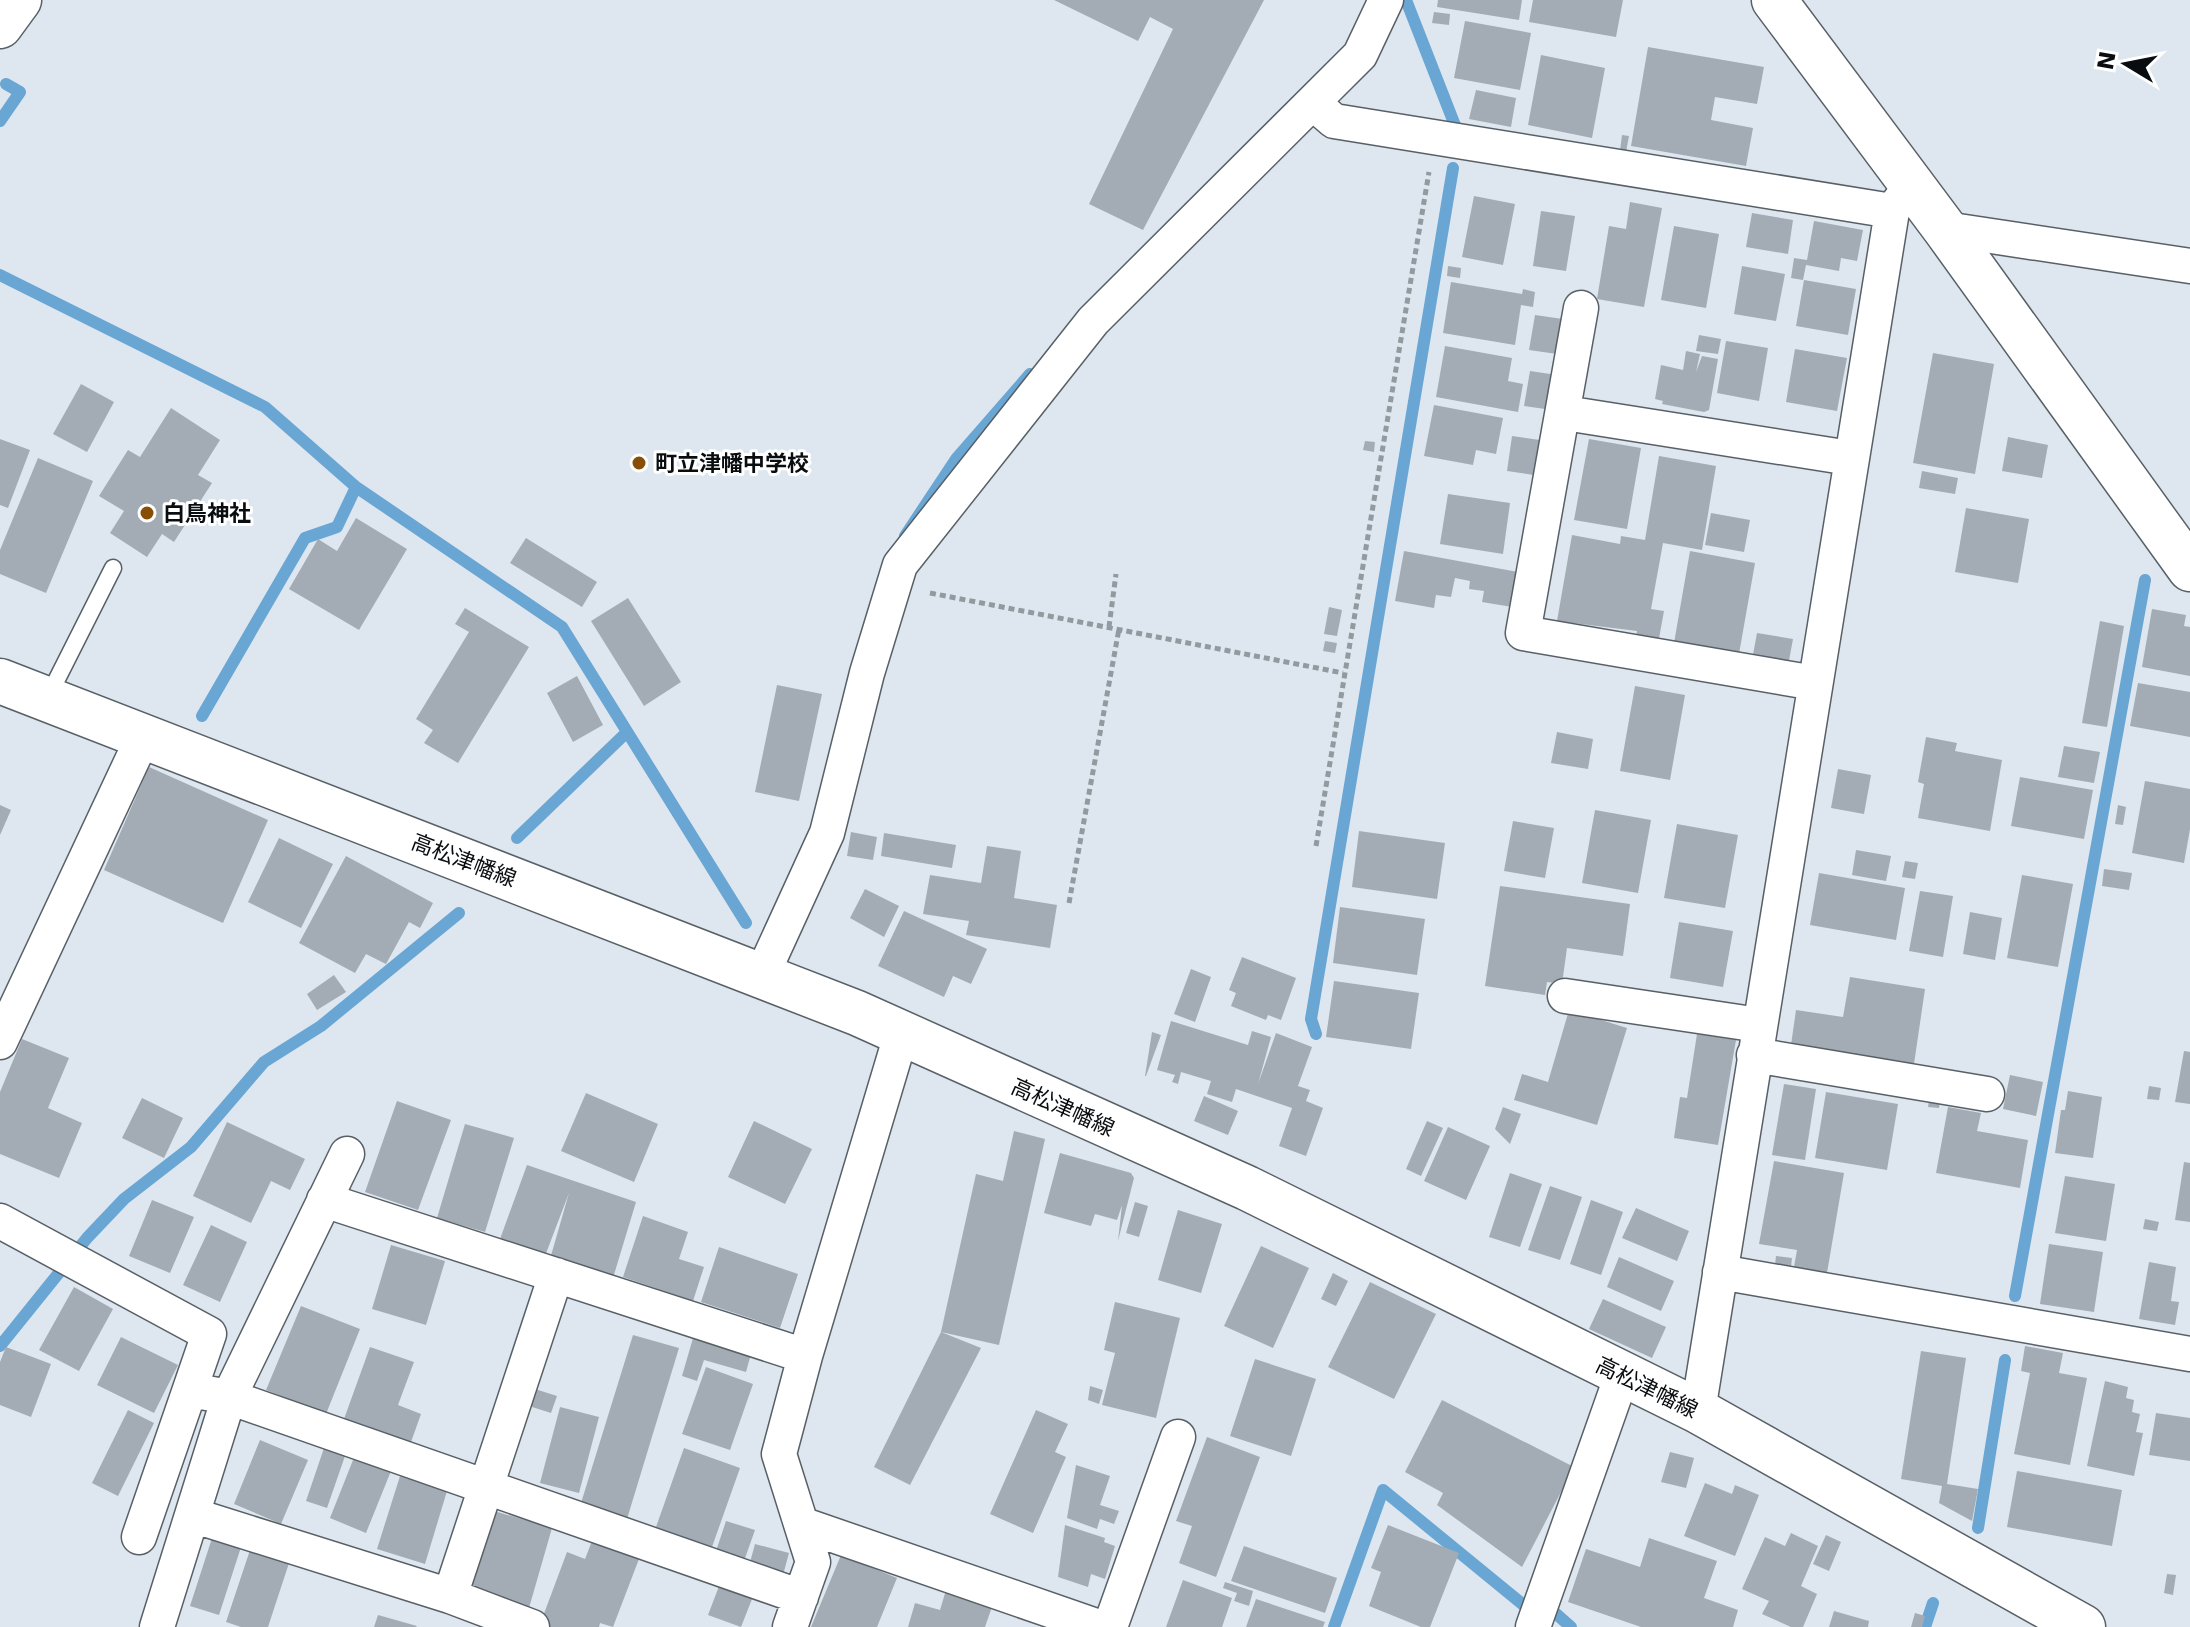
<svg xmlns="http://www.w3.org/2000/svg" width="2190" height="1627" font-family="'DejaVu Sans','Noto Sans JP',sans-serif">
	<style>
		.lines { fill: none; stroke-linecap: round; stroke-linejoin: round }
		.stream { stroke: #69a6d4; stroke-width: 12 }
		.building { fill: #a3acb4 }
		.lane-casing { stroke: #586067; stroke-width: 19 }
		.street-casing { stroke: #586067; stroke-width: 37 }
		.secondary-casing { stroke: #586067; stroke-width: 47 }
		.primary-casing { stroke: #586067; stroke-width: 47 }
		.path { stroke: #92999f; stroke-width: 5; stroke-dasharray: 6 4; stroke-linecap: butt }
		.lane { stroke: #fff; stroke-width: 16 }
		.street { stroke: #fff; stroke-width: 34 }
		.secondary { stroke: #fff; stroke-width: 44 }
		.primary { stroke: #fff; stroke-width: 44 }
		.poi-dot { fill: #884e06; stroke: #fff; stroke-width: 3 }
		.labels { text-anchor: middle; stroke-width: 6; stroke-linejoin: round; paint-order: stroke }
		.poi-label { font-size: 22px; font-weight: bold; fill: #090d0f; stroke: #fff; text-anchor: start }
		.street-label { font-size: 22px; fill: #090d0f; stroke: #fff }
	</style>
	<rect width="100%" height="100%" fill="#dee7ef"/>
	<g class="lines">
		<path class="stream" d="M1406 0 1456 128
			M0 121 20 92 6 84
			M0 275 265 407 356 487 337 527 305 538 202 716
			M356 487 562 627 746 923
			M905 536 956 459 1030 374
			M517 838 626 733
			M1316 1034 1311 1019 1453 168
			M2015 1296 2145 580
			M0 1346 87 1238 124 1199 191 1147 264 1062 321 1026 459 913
			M1978 1528 2005 1360
			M1554 1612 1571 1627
			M1334 1627 1383 1490 1526 1607
			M1925 1627 1933 1603"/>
	</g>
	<path class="building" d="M1054 0H1264L1143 230 1089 204 1173 29 1150 17 1138 41Z
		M1438 0H1522L1519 20 1437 7Z
		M1533 0H1623L1616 37 1529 22Z
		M1434 12 1450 14 1449 25 1432 23Z
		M1465 21 1531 33 1520 90 1454 78Z
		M1648 47 1764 67 1757 104 1715 97 1711 120 1753 128 1746 166 1631 146Z
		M1541 55 1605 68 1592 138 1528 125Z
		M1476 90 1516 98 1511 127 1469 119Z
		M1622 135 1629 136 1626 152 1620 151Z
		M1474 196 1515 204 1503 265 1462 257Z
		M1630 202 1662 208 1644 307 1597 299 1609 226 1626 229Z
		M1541 211 1575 216 1566 271 1533 266Z
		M1752 213 1793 220 1788 254 1746 247Z
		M1814 221 1863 230 1857 261 1841 258 1839 271 1806 265 1803 280 1791 278 1794 258 1807 260Z
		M1674 226 1719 234 1706 308 1661 300Z
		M1448 266 1461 268 1460 278 1447 276Z
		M1742 266 1785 274 1776 321 1734 314Z
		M1804 280 1856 289 1848 335 1796 326Z
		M1451 282 1522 294 1523 289 1535 292 1533 307 1521 305 1515 345 1443 333Z
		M1535 315 1563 319 1557 354 1529 350Z
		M1699 335 1721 339 1718 354 1696 351Z
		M1726 341 1768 348 1759 401 1717 393Z
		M1445 346 1512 358 1508 381 1523 384 1518 412 1436 397Z
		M1795 349 1847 358 1837 411 1786 402Z
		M1686 351 1700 354 1696 372 1702 356 1718 359 1709 410 1704 412 1662 404 1663 401 1655 399 1661 365 1683 370Z
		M1933 353 1994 364 1975 474 1913 463Z
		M1530 371 1557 375 1552 410 1524 406Z
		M81 384 114 402 87 452 53 434Z
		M1434 405 1503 418 1496 454 1476 450 1473 465 1424 456Z
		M171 408 220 440 198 475 212 483 174 542 162 534 147 557 110 533 124 511 99 496 128 450 140 457Z
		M1512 436 1540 440 1534 475 1507 471Z
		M2008 437 2048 445 2042 478 2002 471Z
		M0 439 30 450 8 508 0 505Z
		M1589 439 1641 448 1627 529 1574 520Z
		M1365 441 1375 442 1374 452 1363 450Z
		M1659 456 1716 466 1702 550 1663 543 1651 609 1664 611 1658 644 1636 640 1637 631 1557 621 1572 535 1620 544 1621 536 1645 540Z
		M38 458 93 481 46 593 0 574V550Z
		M1922 471 1958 478 1955 494 1919 488Z
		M1448 494 1510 503 1503 554 1440 544Z
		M1966 508 2029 519 2018 583 1955 572Z
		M1711 513 1750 520 1744 552 1705 545Z
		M356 518 407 549 359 630 289 589 318 539 337 551Z
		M526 538 597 582 582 607 510 563Z
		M1404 551 1518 572 1512 607 1482 602 1484 591 1469 589 1470 581 1455 578 1451 597 1436 595 1434 608 1395 601Z
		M1690 551 1755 563 1739 654 1674 643Z
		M628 598 681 682 644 706 591 621Z
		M1329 607 1342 610 1337 636 1324 634Z
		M465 608 529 647 458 763 424 743 433 730 416 719 469 632 455 624Z
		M2152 609 2186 615 2184 626 2190 627V676L2142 667Z
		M2100 621 2124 626 2107 727 2082 723Z
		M1757 633 1793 639 1788 666 1752 660Z
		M1325 641 1337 643 1335 653 1323 651Z
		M577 676 603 725 573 742 547 693Z
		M2138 683 2190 692V737L2130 726Z
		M777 685 822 694 799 801 755 792Z
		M1635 686 1685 695 1670 780 1620 771Z
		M1557 732 1593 739 1588 769 1551 763Z
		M1926 737 1957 743 1955 751 2002 760 1990 831 1918 818 1924 784 1918 782Z
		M2064 746 2100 752 2094 783 2058 777Z
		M149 767 268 820 223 923 104 870Z
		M1838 769 1871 775 1864 814 1831 808Z
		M2020 777 2093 790 2084 839 2011 826Z
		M2145 781 2190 789V829L2184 863 2132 853Z
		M0 805 11 810 0 835Z
		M2118 805 2126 807 2123 825 2115 824Z
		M1595 810 1651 820 1638 893 1582 883Z
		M1513 821 1554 828 1545 878 1504 871Z
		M1677 824 1738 835 1725 908 1664 898Z
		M1359 831 1445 843 1437 899 1352 887Z
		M851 832 877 837 873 860 847 856Z
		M884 833 956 845 952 868 881 856Z
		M279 838 333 864 301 928 248 902Z
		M987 846 1021 851 1014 898 1057 905 1050 948 966 935 969 921 923 914 930 875 981 883Z
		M1856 850 1891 856 1886 881 1852 875Z
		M346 856 433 903 420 928 409 922 386 964 366 954 355 973 299 943Z
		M1905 861 1918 863 1915 879 1902 877Z
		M2104 869 2132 873 2129 890 2102 886Z
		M1819 873 1905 888 1896 940 1810 925Z
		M2022 875 2073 884 2058 967 2007 958Z
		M1500 886 1630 904 1623 956 1567 948 1562 984 1547 982 1545 995 1485 986Z
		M865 889 899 906 884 937 850 918Z
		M1920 891 1953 896 1943 957 1909 951Z
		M1340 907 1425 919 1417 975 1333 963Z
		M904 911 987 949 971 984 953 976 944 997 878 966Z
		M1970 912 2002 918 1995 960 1963 954Z
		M1679 922 1733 931 1723 987 1670 978Z
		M1242 957 1296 978 1281 1020 1268 1015 1266 1020 1231 1006 1236 993 1229 990Z
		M1191 969 1211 977 1195 1022 1174 1014Z
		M334 975 346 992 317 1010 307 994Z
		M1850 977 1925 989 1914 1064 1791 1045 1796 1010 1843 1017Z
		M1334 981 1419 993 1411 1049 1326 1037Z
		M1569 1010 1627 1028 1597 1125 1514 1100 1522 1074 1548 1082Z
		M1171 1021 1248 1045 1252 1031 1271 1037 1258 1084 1276 1033 1312 1047 1298 1086 1310 1090 1306 1101 1323 1108 1306 1156 1279 1146 1292 1108 1236 1089 1232 1102 1207 1094 1211 1081 1181 1072 1178 1084 1172 1082 1175 1075 1157 1070Z
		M1152 1032 1161 1035 1146 1076H1145Z
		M1697 1034 1736 1040 1718 1145 1674 1138 1680 1097 1687 1098Z
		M22 1039 69 1058 48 1108 82 1123 59 1178 0 1154V1092Z
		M2184 1051 2190 1052V1104L2175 1102Z
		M2010 1075 2043 1082 2036 1116 2003 1109Z
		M1784 1084 1816 1089 1805 1160 1772 1155Z
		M2149 1086 2161 1088 2159 1100 2147 1099Z
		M2068 1091 2102 1097 2093 1158 2055 1153 2061 1110H2065Z
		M1826 1092 1898 1104 1887 1170 1815 1158Z
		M586 1093 658 1124 634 1182 561 1151Z
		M1930 1094 1941 1095 1939 1108 1928 1107Z
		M1204 1096 1238 1111 1228 1135 1194 1121Z
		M142 1098 183 1118 164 1158 122 1138Z
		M397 1101 451 1120 418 1210 365 1192Z
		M1503 1107 1521 1114 1510 1144 1495 1129Z
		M1948 1107 1981 1113 1977 1131 2028 1140 2020 1188 1936 1173Z
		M754 1121 812 1149 785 1204 728 1177Z
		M1427 1121 1443 1128 1421 1176 1406 1169Z
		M227 1122 305 1159 290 1190 271 1181 251 1223 193 1196Z
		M465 1124 514 1138 485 1232 437 1218Z
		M1448 1127 1490 1146 1466 1200 1424 1181Z
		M1014 1131 1045 1139 999 1345 941 1332 976 1174 1003 1181Z
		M1060 1153 1131 1173 1134 1178 1118 1241 1122 1205 1117 1220 1095 1214 1091 1226 1044 1213Z
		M1774 1161 1844 1173 1827 1273 1794 1267 1797 1250 1759 1244Z
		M2184 1162 2190 1163V1222L2175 1220Z
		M527 1165 636 1202 613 1278 550 1259 569 1193 545 1256 500 1239Z
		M1510 1173 1542 1184 1520 1247 1489 1237Z
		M2065 1176 2115 1184 2106 1241 2055 1233Z
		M1550 1186 1582 1197 1560 1260 1528 1250Z
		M152 1200 194 1217 170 1273 129 1256Z
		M1591 1200 1623 1212 1601 1275 1570 1264Z
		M1135 1202 1148 1206 1139 1237 1126 1233Z
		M1636 1208 1689 1231 1677 1261 1622 1238Z
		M1178 1210 1222 1224 1201 1293 1158 1280Z
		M643 1216 688 1232 679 1259 704 1267 693 1301 623 1277Z
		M2145 1219 2159 1222 2157 1231 2143 1229Z
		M211 1225 247 1242 220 1302 183 1285Z
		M2049 1244 2103 1252 2094 1312 2040 1304Z
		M391 1245 445 1261 426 1325 372 1309Z
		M1261 1246 1309 1268 1273 1348 1224 1326Z
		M719 1247 798 1274 780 1328 701 1302Z
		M1776 1256 1792 1258 1791 1267 1775 1265Z
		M1619 1257 1674 1281 1661 1311 1607 1287Z
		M2149 1262 2176 1267 2171 1301 2179 1302 2175 1325 2139 1319Z
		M1333 1273 1348 1281 1336 1306 1321 1299Z
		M1370 1282 1436 1314 1394 1399 1328 1367Z
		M74 1287 113 1309 79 1371 39 1350Z
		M1603 1299 1666 1327 1652 1358 1589 1329Z
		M1115 1302 1180 1318 1156 1418 1102 1405 1115 1353 1104 1350Z
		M301 1306 360 1329 326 1414 266 1390Z
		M941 1332 981 1348 910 1485 874 1467Z
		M633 1335 679 1348 627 1519 581 1503Z
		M121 1337 178 1365 154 1413 97 1385Z
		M693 1338 751 1354 746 1372 704 1360 697 1381 682 1376Z
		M2025 1346 2063 1353 2059 1373 2087 1378 2070 1465 2014 1454 2030 1373 2021 1371Z
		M6 1347 51 1364 31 1417 0 1405V1362Z
		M370 1347 414 1362 398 1405 421 1414 411 1442 344 1419Z
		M1921 1351 1966 1358 1947 1484 1978 1489 1972 1521 1939 1503 1942 1486 1901 1479Z
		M1255 1359 1316 1379 1291 1456 1230 1436Z
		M706 1367 753 1384 730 1450 682 1434Z
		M2105 1381 2128 1387 2126 1398 2134 1400 2132 1412 2140 1414 2136 1432 2143 1433 2134 1476 2087 1466Z
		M1090 1386 1103 1390 1099 1404 1088 1400Z
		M535 1389 557 1396 551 1413 529 1406Z
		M1442 1400 1574 1467 1522 1567 1437 1505 1443 1493 1405 1472Z
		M560 1407 599 1417 579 1493 540 1483Z
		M128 1410 154 1423 118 1496 92 1483Z
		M1036 1410 1068 1424 1055 1452 1066 1457 1033 1533 990 1514Z
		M2156 1413 2190 1418V1461L2149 1455Z
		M1207 1437 1260 1457 1216 1577 1179 1563 1192 1526 1176 1521Z
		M260 1440 308 1460 281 1524 234 1504Z
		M324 1448 345 1456 327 1508 306 1501Z
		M684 1448 740 1468 712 1547 656 1527Z
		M1670 1452 1694 1458 1686 1488 1661 1482Z
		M355 1455 391 1471 366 1533 330 1518Z
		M1076 1465 1110 1476 1100 1505 1119 1511 1114 1524 1100 1519 1097 1529 1067 1518Z
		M2017 1471 2122 1490 2112 1546 2007 1527Z
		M400 1476 447 1491 425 1564 377 1549Z
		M1705 1483 1732 1494 1735 1485 1759 1495 1735 1556 1684 1536Z
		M494 1511 552 1528 529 1608 471 1591Z
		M726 1521 755 1530 744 1561 716 1551Z
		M1065 1525 1105 1538 1104 1542 1115 1546 1105 1579 1091 1574 1088 1587 1058 1577Z
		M1388 1525 1459 1553 1430 1627H1421L1369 1606 1381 1572 1371 1568Z
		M214 1532 243 1541 219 1615 190 1606Z
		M1791 1533 1818 1546 1801 1586 1817 1594 1803 1627H1791L1762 1614 1769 1601 1742 1589 1765 1537 1785 1546Z
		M1826 1535 1841 1542 1829 1571 1813 1564Z
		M1649 1538 1717 1561 1704 1598 1738 1610 1733 1627H1641L1568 1602 1586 1549 1640 1567Z
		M592 1541 639 1559 613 1627 600 1623 599 1627H539L567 1552 585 1559Z
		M755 1544 789 1553 783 1575 749 1566Z
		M1244 1546 1337 1578 1325 1613 1231 1581Z
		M251 1547 290 1560 268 1627H241L226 1622Z
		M841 1555 897 1578 877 1627H811Z
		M2167 1574 2176 1575 2173 1595 2164 1593Z
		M1183 1580 1232 1598 1222 1627H1166Z
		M721 1581 754 1594 741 1627 708 1615Z
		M1225 1582 1253 1591 1249 1606 1234 1601 1237 1593 1223 1588Z
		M946 1590 993 1604 985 1627H908L915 1603 940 1610Z
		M1256 1599 1325 1622 1323 1627H1246Z
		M1834 1611 1869 1621 1868 1627H1829Z
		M1915 1613 1925 1616 1922 1627H1911Z
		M378 1615 417 1626 416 1627H374Z"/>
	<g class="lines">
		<defs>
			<path id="lane" d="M48 697 113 568"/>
			<path id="street" d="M1313 103 1334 121 1892 211
				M1945 229 2190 266
				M1581 308 1523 633 1815 683
				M1565 413 1850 458
				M762 975 827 833 867 673 900 565 1093 321 1360 55 1386 0
				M1565 996 1759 1025
				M0 1042 144 735
				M1754 1055 1987 1094
				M324 1200 805 1356
				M0 1221 209 1334 139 1537
				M1720 1272 2190 1354
				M190 1390 229 1397 801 1597
				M1698 1411 1892 211 1911 186
				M192 1515 450 1596 532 1627
				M801 1524 1099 1627
				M450 1596 556 1275
				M157 1627 229 1397 347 1154
				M790 1627 813 1562 779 1454 805 1356 901 1035
				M1110 1627 1178 1437
				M1533 1627 1622 1375"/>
			<path id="secondary" d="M1774 0 1945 229 2190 569
				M0 26 19 0"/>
			<path id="primary" d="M0 681 857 1013 1247 1188 1698 1411 2083 1627"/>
		</defs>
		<use href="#lane" class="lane-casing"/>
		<use href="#street" class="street-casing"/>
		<use href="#secondary" class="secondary-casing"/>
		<use href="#primary" class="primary-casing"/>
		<path class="path" d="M930 593 1343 673
			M1109 627 1116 574
			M1316 846 1429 172
			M1069 903 1119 629"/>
		<use href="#lane" class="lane"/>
		<use href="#street" class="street"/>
		<use href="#secondary" class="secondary"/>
		<use href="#primary" class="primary"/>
	</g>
	<g class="poi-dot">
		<circle cx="639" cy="463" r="8"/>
		<circle cx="147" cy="513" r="8"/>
	</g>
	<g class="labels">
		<g class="poi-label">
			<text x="655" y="471">町立津幡中学校</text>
			<text x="163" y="521">白鳥神社</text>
		</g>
		<g class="street-label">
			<text transform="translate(464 860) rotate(21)" y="8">高松津幡線</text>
			<text transform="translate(1063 1107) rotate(24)" y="8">高松津幡線</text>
			<text transform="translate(1647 1387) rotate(26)" y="8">高松津幡線</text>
		</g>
	</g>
	<g transform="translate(2126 64) rotate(280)" stroke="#ffffff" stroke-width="6" paint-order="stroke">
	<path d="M0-6L14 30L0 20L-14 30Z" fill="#090d0f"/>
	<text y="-12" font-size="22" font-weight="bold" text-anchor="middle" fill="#090d0f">N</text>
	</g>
</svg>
